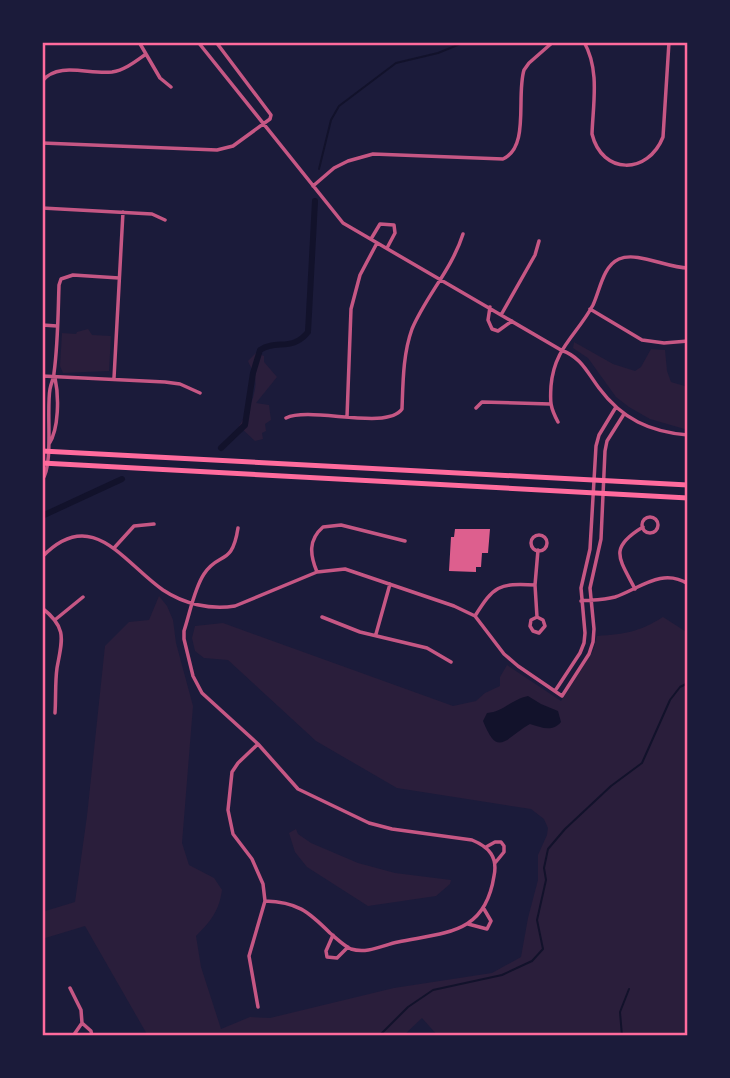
<svg xmlns="http://www.w3.org/2000/svg" width="730" height="1078" font-family="Arial,sans-serif">
	<style>
		.green { fill: #2a1e3b }
		.water { fill: #12122b }
		.lines { fill: none; stroke-linecap: round; stroke-linejoin: round }
		.stream { stroke: #12122b; stroke-width: 2 }
		.canal { stroke: #12122b; stroke-width: 6 }
		.building { fill: #dd5f8e }
		.minor { stroke: #c65784; stroke-width: 3.5 }
		.secondary { stroke: #ff6b9d; stroke-width: 5 }
		.neatline { fill: none; stroke: #ff6b9d; stroke-width: 2.5 }
	</style>
	<rect width="100%" height="100%" fill="#1b1b3a"/>
	<path class="green" d="M88 329 92 335 111 336 109 371 63 373 60 366 62 333 76 334 77 332Z
		M574 342 613 364 635 371 641 367 651 349 665 350 667 371 671 382 688 387V430L650 419 629 407 616 397 588 358 573 348Z
		M256 353 264 356V362L277 377 256 403 269 405 271 420 265 424 266 431 262 433 263 439 255 441 239 426C247 414 258 393 255 377 254 372 250 366 248 361Z
		M159 596 167 606 173 620 176 643 193 706 182 843 189 865 214 878 222 890C219 911 211 921 196 936L201 967 221 1029 250 1017 270 1018 394 988 492 973 521 957 528 918 538 880V855L547 835 548 828 544 819 531 809 397 788 316 741 228 660 204 658 195 651 192 638 195 626 223 623 453 706 476 701 485 693 500 686V677L507 665 561 701 593 651 597 636C626 634 639 632 663 617L688 633V1036H438L422 1018 403 1036H148L85 926 42 939V912L75 902 87 816 105 646 129 622 149 620Z
		M296 829 298 834 311 843 358 863 395 873 451 880 450 884 436 896 368 906 307 867 295 852 289 833Z"/>
	<path class="water" d="M528 696 541 704 558 711 561 722C552 733 541 727 530 724 505 738 498 759 483 721L487 713C503 712 512 699 528 696Z"/>
	<g class="lines">
		<path class="stream" d="M319 169 331 120 339 106 396 63 438 53 465 42
			M379 1036 408 1007 433 990 502 975 532 961 543 949 537 920 546 880 544 868 548 849 565 829 611 786 642 763 670 700 680 687 688 683
			M622 1036 620 1012 629 989"/>
		<path class="canal" d="M221 448 245 425 253 373 260 350C277 339 292 352 308 332L315 201
			M42 516 122 479"/>
	</g>
	<path class="building" d="M455 529H490L488 553H482L481 567H476V572L449 571 451 537H454Z"/>
	<g class="lines">
		<path class="minor" d="M139 42 160 78 171 87
			M198 42 343 223 561 350C581 357 587 372 599 388 622 419 650 432 688 435
			M584 42C600 70 593 104 592 134 602 175 648 175 663 137L669 42
			M42 81C59 61 89 75 112 72 125 70 136 61 146 54
			M42 143 217 150 233 146 270 119 271 115 216 42
			M313 186 334 168 348 161 373 154 503 159C530 147 516 96 524 70L529 63 553 42
			M42 208 152 214 165 220
			M371 239 380 224 394 225 395 233 387 248
			M490 307 488 320 492 329 498 331 512 321
			M590 309 642 340 664 343 688 341
			M501 315 535 255 539 241
			M42 325 57 326
			M42 376 165 382 180 384 200 393
			M114 378 123 212
			M476 408 482 402 550 404
			M347 417 351 309 360 275 377 243
			M286 418C310 406 387 431 402 409 403 382 403 354 412 329 426 296 452 269 463 234
			M558 422C550 407 550 402 551 386 554 348 577 335 593 305 600 290 603 266 619 259 637 251 667 268 688 268
			M49 444C59 429 59 396 55 378
			M42 480C54 465 46 411 50 389 51 383 54 378 54 373 58 344 58 314 59 285L61 279 73 275 119 278
			M642 525a8 8 0 1 1 16 0a8 8 0 1 1-16 0Z
			M238 528C232 567 219 551 204 574 194 589 190 613 184 631V639L193 676 202 693 258 744 298 789 369 823 392 829 472 840C489 847 498 857 494 876 485 934 447 932 398 942 383 945 368 954 351 949 344 946 336 938 330 933 308 911 297 902 265 901
			M531 543a8 8 0 1 1 16 0a8 8 0 1 1-16 0Z
			M114 548 134 526 154 524
			M42 557C92 505 123 562 163 590 184 604 210 610 235 606L317 572 345 569 454 606 475 616 504 654 518 666 562 696 589 654 593 642 594 629 590 588 601 539 605 451 607 441 624 414
			M317 572C310 555 308 540 323 527L341 525 405 541
			M635 589C619 558 608 548 643 527
			M581 601C592 600 604 600 615 597 639 589 662 567 688 584
			M42 608C68 628 62 640 57 668 55 682 56 699 55 713
			M475 616C494 586 498 583 535 585
			M322 617 360 632 427 648 451 662
			M537 617 531 620 530 626 533 631 539 633 545 626 543 620 537 617 535 585 538 550
			M56 619 83 597
			M376 634 390 584
			M555 691 580 653 584 643 585 633 581 588 590 549 596 446 599 435 616 407
			M258 744 238 763 232 772 228 810 233 834 252 859 263 884 265 901 249 956 258 1007
			M486 847 495 842H501L504 846V852L495 863
			M468 924 487 929 491 921 484 909
			M333 935 326 951 327 957 337 958 348 947
			M70 988 81 1010 82 1023 73 1036
			M82 1023 91 1031 92 1036"/>
		<path class="secondary" d="M42 451 688 485
			M42 463 688 498"/>
	</g>
	<rect width="730" height="1078" fill="none" stroke="#1b1b3a" stroke-width="88"/>
	<rect x="44" y="44" width="642" height="990" class="neatline"/>
</svg>
